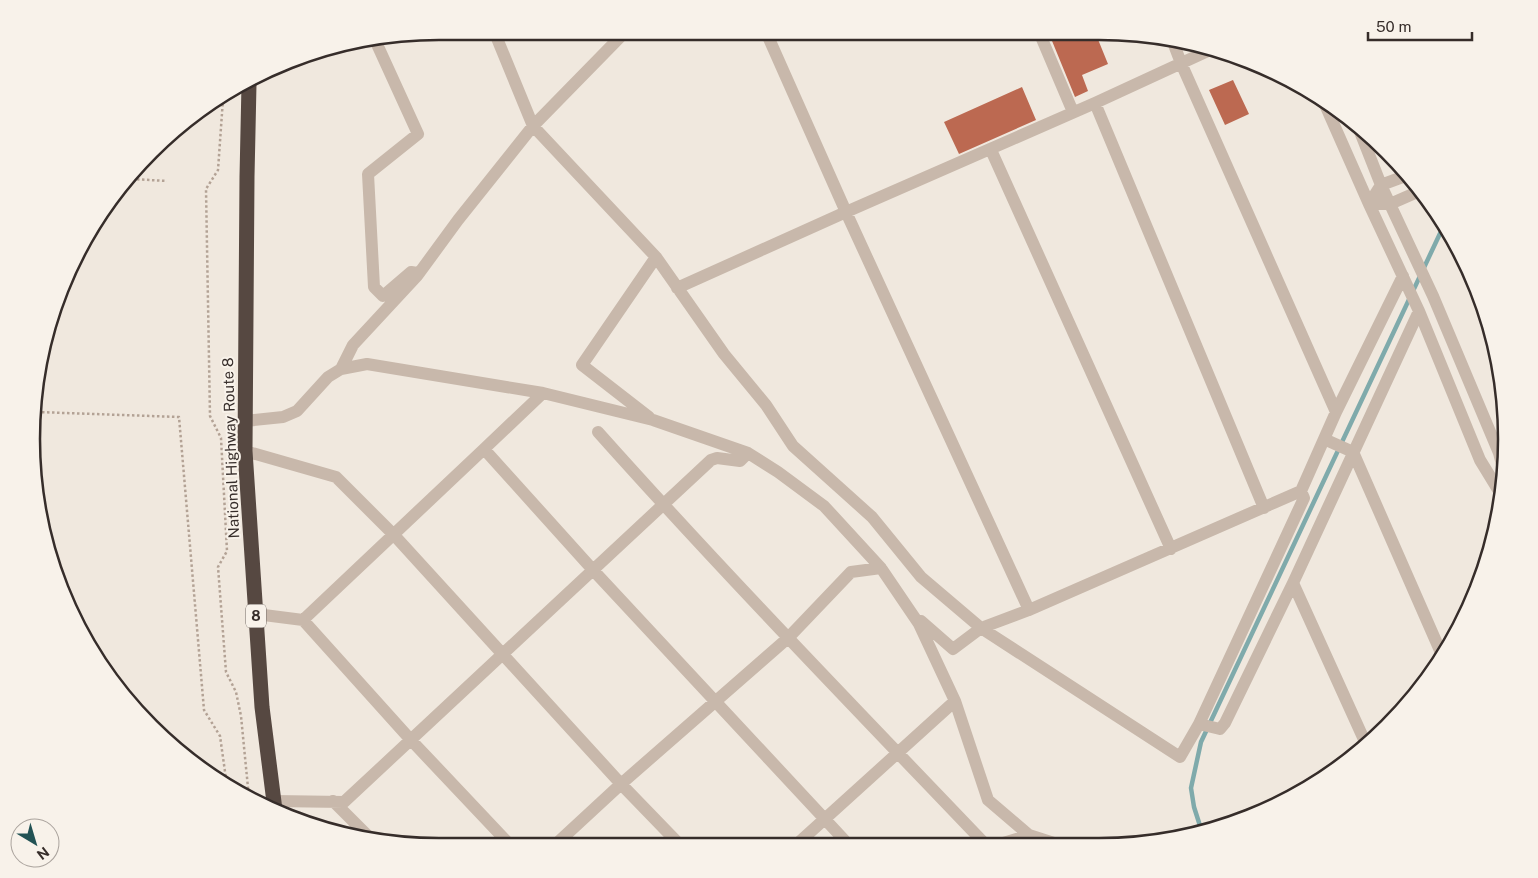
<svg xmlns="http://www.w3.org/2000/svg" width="1538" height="878" font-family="'Public Sans',sans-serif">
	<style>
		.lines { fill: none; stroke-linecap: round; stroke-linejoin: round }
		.stream { stroke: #7faaab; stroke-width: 4.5 }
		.building { fill: #bc6951 }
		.path { stroke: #b3a295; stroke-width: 2.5; stroke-dasharray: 2.5 2.5; stroke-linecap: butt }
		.minor { stroke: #c8b8ab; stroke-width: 12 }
		.highway { stroke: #564841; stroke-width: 15 }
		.labels { text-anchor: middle; stroke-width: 4; stroke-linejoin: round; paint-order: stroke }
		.shield { fill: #f8f2ea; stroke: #706864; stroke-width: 1 }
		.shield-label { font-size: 14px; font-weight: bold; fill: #362d2a }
		.street-label { font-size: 15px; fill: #362d2a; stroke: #f8f2ea }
		.rim { fill: none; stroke: #362d2a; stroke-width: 2.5 }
	</style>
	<rect width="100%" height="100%" fill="#f0e8de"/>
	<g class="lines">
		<path class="stream" d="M1202 832 1194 807 1191 788 1201 742 1444 225"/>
	</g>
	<path class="building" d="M1060 32H1095L1108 64 1082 75 1088 91 1075 97 1050 36Z
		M1233 80 1249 114 1225 125 1209 90Z
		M1022 87 1036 120 959 154 944 122Z"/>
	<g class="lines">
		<path class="path" d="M223 99 218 170 206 189 210 416 221 438 227 551 218 567 226 672 236 692 241 716 249 798
			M132 179 167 181
			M37 412 179 417 204 710 220 736 227 786"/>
		<path class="minor" d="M494 31 533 126 656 257 724 354 766 405 793 446 872 517 921 577 981 628 1029 610 1301 491 1336 412 1403 276
			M766 32 846 212 1029 610
			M1039 32 1073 112
			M376 42 418 134 368 174 374 287 383 296 411 272 418 273
			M1173 42 1181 63 1336 412
			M1323 100 1369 204 1419 311 1480 460 1502 496
			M1095 103 1264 508
			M1357 124 1381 185 1433 296 1499 453 1504 472
			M991 150 1171 549
			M1369 204H1390L1422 190
			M1369 204 1381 185 1408 175
			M677 288 846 212 1095 103 1212 49
			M341 369 353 345 417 276 458 220 533 126 626 31
			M649 417 582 365 656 257
			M245 421 283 417 297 411 328 377 341 369 367 364 543 393 653 420 748 453 778 472 824 506 881 568 919 624 955 701 988 800 1029 835 1057 844
			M598 432C723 572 855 708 985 844
			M1324 439 1353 452 1442 655
			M484 449 543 393
			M245 451 336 477 394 535 621 784 680 845
			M1293 583 1366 744
			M256 614 303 620 410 739 511 846
			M303 620 484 449 593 570 848 844
			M921 621 953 649 981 628 1180 757 1199 724 1304 498 1301 491
			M1199 724 1220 729 1225 723 1293 583 1419 311
			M274 801 344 802 711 460 717 458 740 461 748 453
			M333 801 369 837
			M1000 844 1029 835
			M555 845 621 784 788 638 851 572 881 568
			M796 845 955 701"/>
		<path class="highway" d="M249 84 247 177 245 451 262 707 275 810"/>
	</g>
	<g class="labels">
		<rect class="shield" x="246" y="604.5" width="20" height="23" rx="4"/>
		<g class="shield-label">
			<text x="256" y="621">8</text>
		</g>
		<g class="street-label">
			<text transform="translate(231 448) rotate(-92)" y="5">National Highway Route 8</text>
		</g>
	</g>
	<path d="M0 0H1538V878H0ZM439 40H1099A399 399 0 0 1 1498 439V439A399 399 0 0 1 1099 838H439A399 399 0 0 1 40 439V439A399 399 0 0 1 439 40Z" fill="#f8f2ea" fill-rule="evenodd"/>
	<path class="rim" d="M439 40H1099A399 399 0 0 1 1498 439V439A399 399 0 0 1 1099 838H439A399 399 0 0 1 40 439V439A399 399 0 0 1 439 40Z"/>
	<g transform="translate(35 843) rotate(142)"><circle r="24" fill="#f8f2ea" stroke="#aaa39d"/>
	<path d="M0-4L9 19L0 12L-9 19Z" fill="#225254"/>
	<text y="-8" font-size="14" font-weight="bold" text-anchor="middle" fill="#362d2a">N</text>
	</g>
	<path d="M1368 32v8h104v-8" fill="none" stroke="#362d2a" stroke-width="2.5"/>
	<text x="1376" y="32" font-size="15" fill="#362d2a" stroke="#f8f2ea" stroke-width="4" paint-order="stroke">50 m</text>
</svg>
